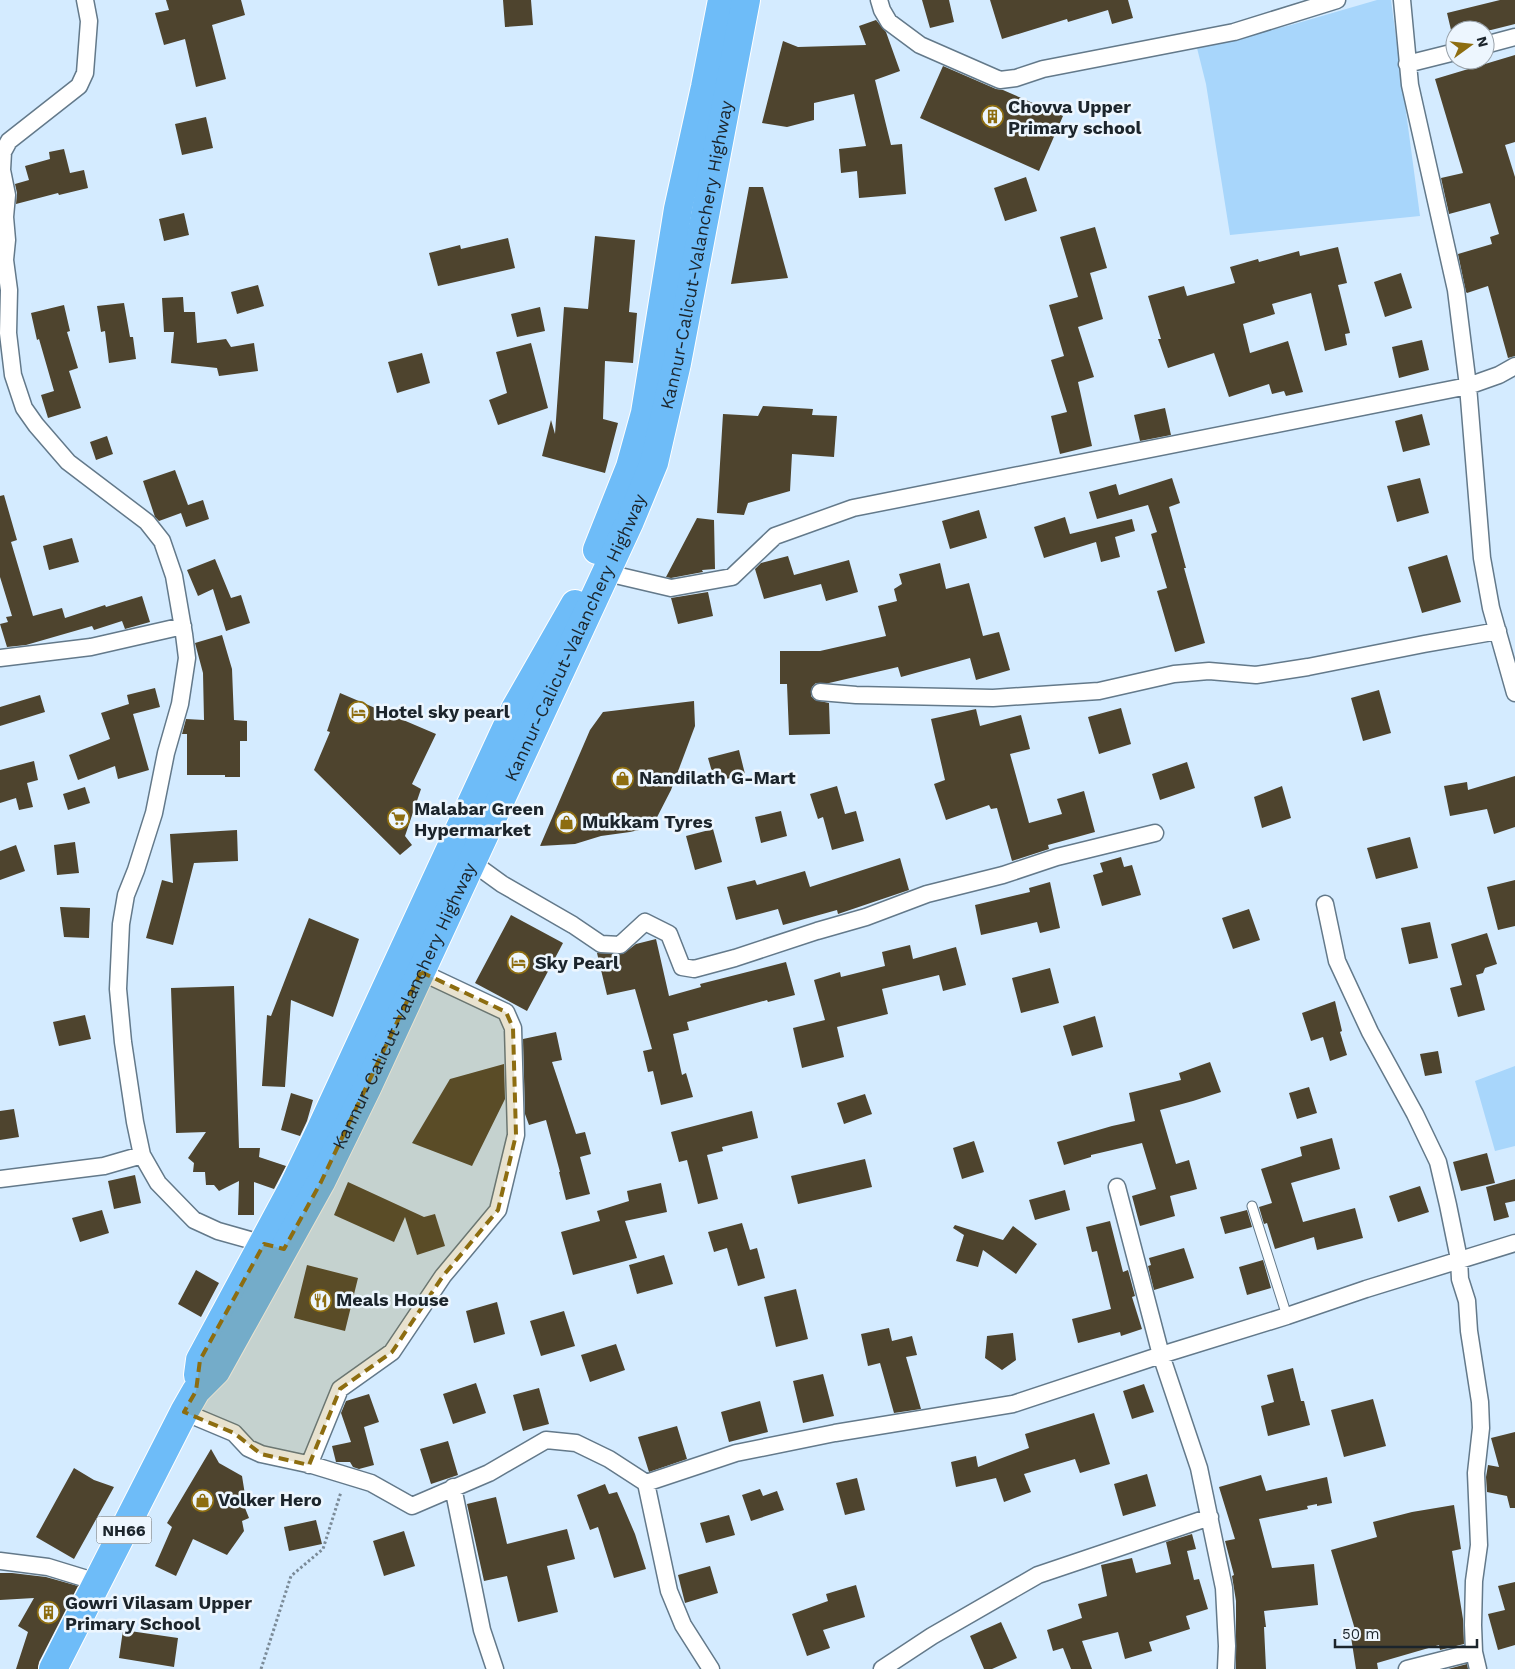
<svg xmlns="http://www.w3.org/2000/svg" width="1515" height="1669" font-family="'Work Sans',sans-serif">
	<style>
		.green { fill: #a8d6fb }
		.building { fill: #4e442e }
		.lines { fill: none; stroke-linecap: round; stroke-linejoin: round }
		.lane-casing { stroke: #63798a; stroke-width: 11 }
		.street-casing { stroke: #63798a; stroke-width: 19 }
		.highway-casing { stroke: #fff; stroke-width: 30 }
		.path { stroke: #7b8b98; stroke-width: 3; stroke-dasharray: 2.5 2.5; stroke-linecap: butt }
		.lane { stroke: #fff; stroke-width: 9 }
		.street { stroke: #fff; stroke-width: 16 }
		.highway { stroke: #6ebcf8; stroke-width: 28 }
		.marked { fill: #8d6d10; fill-opacity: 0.2; stroke: #8d6d10; stroke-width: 4; stroke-dasharray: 10 6; stroke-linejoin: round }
		.labels { text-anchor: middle; stroke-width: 5; stroke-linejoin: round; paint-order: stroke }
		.shield { fill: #edf6fe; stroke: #5b646b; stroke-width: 1 }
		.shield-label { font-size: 16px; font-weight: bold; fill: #1c252c }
		.poi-label { font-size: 18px; font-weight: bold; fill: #1c252c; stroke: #edf6fe; text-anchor: start }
		.street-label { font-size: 18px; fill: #1c252c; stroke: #edf6fe }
	</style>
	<rect width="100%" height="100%" fill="#d4ebff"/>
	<path class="green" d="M1377 0H1391L1420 216 1230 235 1206 84 1197 48 1291 25Z
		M1515 1066V1146L1495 1151 1475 1081Z"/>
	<path class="building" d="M166 0H241L245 15 212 25 226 79 196 87 185 39 164 45 155 13 169 10Z
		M503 0H531L533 25 505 27Z
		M922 0H949L954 22 930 28Z
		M990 0H1128L1133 18 1112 24 1108 10 1068 22 1067 19 1002 39Z
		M1500 0H1515V24L1491 30H1451L1447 13Z
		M876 20 886 32 900 71 875 80 891 145 902 144 906 194 859 198 857 171 841 173 839 149 866 146 854 94 814 103V120L787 127 762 123 783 41 798 47 866 45 859 26Z
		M1515 55V142L1505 145 1515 177V356L1508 358 1488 286 1467 293 1466 292 1458 254 1492 244 1490 237 1499 234 1490 203 1449 214 1441 178 1463 173 1435 79Z
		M943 66 996 89 1003 90 1063 116 1039 171 920 118Z
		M206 117 213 148 182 155 175 124Z
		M64 149 70 173 84 170 88 188 59 195 58 193 16 204 17 193 15 184 29 180 25 166 50 159 49 152Z
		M1026 177 1037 211 1005 221 994 188Z
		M749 187H763L788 278 731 284Z
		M184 213 189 235 164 241 159 219Z
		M1095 227 1107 268 1090 273 1103 319 1078 327 1094 377 1078 382 1092 446 1060 454 1051 416 1067 412 1051 360 1064 356 1049 305 1078 297 1060 237Z
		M595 236 635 240 629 312 637 313 633 363 605 361 603 419 618 423 605 473 542 456 551 420 555 434 564 307 588 309Z
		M508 238 515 268 438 286 429 253 460 245 461 249Z
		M1338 247 1347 283 1338 285 1350 333 1345 334 1347 345 1325 351 1311 293 1272 304 1275 314 1243 324 1250 353 1288 341 1303 392 1286 396 1284 391 1272 394 1269 384 1229 397 1214 353 1168 368 1158 339H1161L1148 296 1184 286 1187 296 1235 283 1230 267 1258 259 1259 262 1299 251 1300 256Z
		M1401 273 1412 308 1385 317 1374 282Z
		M258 285 264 306 237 314 231 292Z
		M183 297 184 312H195L197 343 226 339 231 347 254 343 258 371 219 376 217 368 171 363 174 332H164L162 298Z
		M124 303 130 337H133L136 359 109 363 105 331 101 332 97 306Z
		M64 305 70 331 67 332 78 368 69 371 81 408 48 418 41 395 54 391 39 339 37 340 31 313Z
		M540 307 545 331 517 337 511 314Z
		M1422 340 1429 370 1399 378 1392 347Z
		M531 343 548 408 498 425 489 400 507 393 496 352Z
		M422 353 430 383 397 393 388 362Z
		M763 406 813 409 812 415 837 416 834 457 792 454 790 491 748 503 744 515 717 513 723 414 758 416Z
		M1165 408 1171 435 1140 441 1134 415Z
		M1422 414 1430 445 1403 452 1395 421Z
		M107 436 113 454 96 460 90 442Z
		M175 470 188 505 203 500 209 519 186 527 181 513 159 521 155 517 143 481Z
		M1172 478 1180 503 1169 507 1186 568H1184L1205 643 1175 652 1157 591 1167 588 1151 534 1157 532 1148 505 1097 519 1089 492 1116 484 1119 495Z
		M1420 478 1429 513 1397 522 1387 486Z
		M4 495 17 540 11 542 33 616 62 608 65 618 105 605 106 607 142 596 150 622 125 629 122 621 94 630 92 626 26 645 7 647 0 624 8 622 6 617 12 616 0 577V496Z
		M979 510 987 538 950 549 942 521Z
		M1065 517 1070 534 1132 519 1135 531 1115 537 1120 557 1101 562 1096 542 1044 558 1034 527Z
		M697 518 714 520 715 569 702 570 703 572 671 578 666 577Z
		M72 538 79 562 49 570 43 546Z
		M1447 555 1461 602 1422 613 1408 567Z
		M788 556 794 575 849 560 858 592 826 601 821 584 764 599 755 569 761 563Z
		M215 559 231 598 241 595 250 623 226 631 213 589 198 596 187 570Z
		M940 563 946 589 969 583 983 636 999 632 1010 670 976 680 970 658 901 677 898 667 829 683H816L812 687 811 696 815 700 829 703 830 734 789 735 787 684H780V651H820L886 636 878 606 897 601 894 589 902 584 899 574Z
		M708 592 713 616 678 624 671 598Z
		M222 635 232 669 234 720 247 721V741H240V777H225V775H187V734H182L186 719 204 720 203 673 195 643Z
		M155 688 160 707 133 714 149 770 118 779 115 766 78 780 69 755 110 739 101 713 129 704 127 695Z
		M1379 690 1391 733 1363 741 1351 698Z
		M340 693 436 734 412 784 421 789 405 836 412 845 400 855 314 770 330 732 327 731Z
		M40 695 45 712 0 726V707Z
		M694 701 695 726 671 790 652 827 630 832 601 836 575 844 540 846 590 730 603 712Z
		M1121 708 1131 744 1099 754 1088 717Z
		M976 709 980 726 1021 715 1030 749 1010 754 1029 823 1062 814 1057 799 1084 791 1095 832 1048 845 1049 849 1012 861 997 808 991 809 989 805 946 820 934 784 945 780 931 719Z
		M739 750 745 774 715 782 708 758Z
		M34 761 38 780 27 783 33 807 19 810 16 798 0 803V770Z
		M1187 762 1195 788 1160 800 1152 774Z
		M1515 776V827L1494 834 1487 809 1450 816 1444 786 1467 782 1468 790Z
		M837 786 845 814 856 811 864 841 832 850 823 817 818 819 810 794Z
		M1282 786 1291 818 1262 828 1254 797Z
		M85 787 90 803 68 810 63 794Z
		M781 811 787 836 761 843 755 817Z
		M713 829 722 862 695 870 686 836Z
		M237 830 238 861 194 863 173 945 146 938 162 880 173 883 170 834Z
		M1410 837 1418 868 1376 879 1367 848Z
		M75 842 79 873 57 875 54 845Z
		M16 845 25 871 0 880V851Z
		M1121 857 1124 867 1132 865 1141 895 1102 906 1093 875 1103 872 1100 863Z
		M900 858 909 890 838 914 837 910 783 925 778 909 736 920 727 887 755 880 757 885 805 871 810 887Z
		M1515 880V926L1498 930 1487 887Z
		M1050 882 1060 928 1040 933 1037 922 981 935 975 905 1030 892 1029 888Z
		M60 907 90 908 89 938 64 937Z
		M1249 909 1260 940 1233 949 1222 918Z
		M511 915 563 943 527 1011 475 983Z
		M309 918 359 939 333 1017 291 1000 285 1087 262 1086 267 1015 271 1016Z
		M1430 922 1438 958 1409 964 1401 928Z
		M1487 933 1497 964 1485 968 1483 973 1476 975 1485 1010 1458 1017 1450 988 1462 985 1451 944Z
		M656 939 669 996 701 987 700 984 786 962 795 995 768 1002 767 1000 687 1022 689 1030 673 1034 682 1075 686 1073 693 1097 661 1105 653 1071 648 1072 643 1051 652 1049 635 989 607 995 597 953 623 954 636 944Z
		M910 945 913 959 956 947 966 985 943 991 939 975 882 989 888 1014 837 1027 844 1057 802 1068 793 1028 825 1020 814 980 840 972 841 977 885 966 882 952Z
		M1050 968 1059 1003 1021 1013 1012 978Z
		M234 986 239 1148H260L259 1157 286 1166 274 1189 254 1182V1215H238L239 1181 219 1191 214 1185H206L205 1172H193L194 1163 188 1158 206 1132 176 1133 171 988Z
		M1335 1001 1342 1031 1340 1032 1347 1055 1330 1061 1323 1037 1311 1041 1302 1013Z
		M85 1015 91 1039 59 1046 53 1022Z
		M1095 1016 1103 1047 1072 1056 1063 1026Z
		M556 1032 562 1060 552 1062 576 1134 585 1132 591 1154 580 1157 590 1194 566 1200 559 1172H560L546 1120 529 1125 525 1114 523 1039Z
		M1438 1051 1442 1073 1425 1076 1420 1054Z
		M1210 1062 1221 1092 1193 1101 1160 1110 1176 1164 1189 1160 1197 1189 1170 1196 1175 1216 1140 1226 1132 1196 1156 1189 1142 1143 1091 1155V1157L1064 1165 1057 1142 1112 1126 1135 1121 1129 1093 1181 1080 1179 1073Z
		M504 1064 505 1099 472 1166 412 1143 450 1079Z
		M1309 1087 1317 1113 1297 1119 1289 1093Z
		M291 1093 313 1100 307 1121 300 1136 281 1130Z
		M865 1094 872 1114 844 1124 837 1103Z
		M14 1109 19 1137 0 1140V1111Z
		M752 1111 758 1138 722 1147 723 1151 707 1155 718 1199 698 1204 687 1160 679 1162 671 1132Z
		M1332 1138 1340 1169 1291 1183 1303 1222 1355 1208 1363 1238 1317 1250 1314 1237 1275 1249 1267 1223 1264 1224 1259 1207 1272 1203 1261 1169 1302 1156 1300 1147Z
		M974 1141 984 1172 962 1179 953 1148Z
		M1487 1153 1495 1183 1461 1191 1453 1162Z
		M865 1159 872 1187 798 1204 791 1176Z
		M135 1175 141 1203 114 1209 108 1181Z
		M1515 1179V1201L1505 1203 1509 1217 1494 1221 1486 1187Z
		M348 1182 424 1217 435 1214 445 1246 417 1255 405 1217 394 1242 334 1215Z
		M661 1183 667 1212 625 1221 637 1258 573 1275 561 1232 600 1221 597 1211 629 1201 627 1191Z
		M1420 1186 1429 1212 1398 1222 1389 1196Z
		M1065 1190 1070 1210 1035 1220 1029 1200Z
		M102 1210 109 1233 80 1242 72 1218Z
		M1247 1210 1252 1227 1225 1234 1220 1217Z
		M1110 1221 1123 1272 1128 1270 1135 1296 1132 1297 1142 1329 1121 1336 1120 1332 1078 1343 1072 1319 1111 1309 1097 1251 1092 1252 1086 1227Z
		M742 1223 750 1250 757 1248 765 1278 738 1286 727 1248 714 1252 708 1232Z
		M955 1225 1003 1240 1013 1226 1037 1244 1016 1274 983 1250 978 1267 956 1261 964 1235 953 1228Z
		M1184 1248 1194 1278 1154 1290 1148 1266 1151 1265 1149 1258Z
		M664 1255 673 1284 637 1294 629 1265Z
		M1263 1260 1271 1288 1247 1295 1239 1267Z
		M307 1265 358 1278 345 1331 294 1318Z
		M196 1270 219 1283 201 1317 178 1304Z
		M796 1289 808 1339 776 1347 764 1297Z
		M497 1302 505 1334 474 1343 466 1311Z
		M564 1311 575 1346 541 1356 530 1321Z
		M889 1328 892 1341 912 1336 917 1355 906 1357 921 1409 894 1413 880 1363 868 1366 861 1334Z
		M1013 1333 1016 1360 1002 1370 985 1358 987 1336Z
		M616 1344 625 1370 590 1382 581 1355Z
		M1293 1368 1301 1401H1304L1310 1425 1268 1436 1261 1406 1274 1402 1267 1375Z
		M823 1374 834 1416 803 1423 793 1381Z
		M476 1383 486 1413 453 1424 443 1394Z
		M1144 1384 1154 1412 1132 1419 1123 1391Z
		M539 1388 549 1424 523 1431 513 1395Z
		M369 1394 379 1422 364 1427 374 1465 359 1469 353 1467 350 1462H336L332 1446 351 1442 341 1413 346 1401Z
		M1373 1399 1386 1446 1344 1457 1331 1410Z
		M760 1401 768 1432 729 1442 721 1412Z
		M1094 1413 1110 1464 1080 1473 1075 1459 1024 1474 1031 1492 1004 1502 996 1478 956 1487 951 1462 976 1456 978 1467 1029 1448 1025 1434Z
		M677 1426 687 1459 649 1472 638 1437Z
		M1515 1432V1508H1510L1507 1496 1487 1492 1486 1477 1488 1465 1499 1467 1491 1438Z
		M448 1441 458 1475 431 1484 420 1449Z
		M211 1449 219 1463 242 1476 246 1501 243 1503 249 1518 242 1521 244 1531 227 1555 193 1539 176 1576 155 1566 172 1527 167 1523Z
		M74 1468 94 1480 114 1487 74 1559 36 1537Z
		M1147 1474 1156 1506 1123 1516 1114 1484Z
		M1261 1475 1266 1491 1327 1477 1332 1503 1317 1506V1504L1307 1506 1308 1509 1259 1519 1272 1568 1314 1564 1318 1605 1264 1611 1266 1627H1264L1266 1669H1236V1601L1232 1576 1234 1575 1225 1541 1235 1539 1219 1487Z
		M857 1478 865 1510 845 1515 836 1483Z
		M605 1484 609 1494 617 1492 635 1534 646 1569 614 1578 598 1527 590 1530 577 1495Z
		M760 1489 763 1496 777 1491 784 1510 751 1521 742 1495Z
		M496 1497 507 1544 567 1529 575 1559 547 1566 558 1612 518 1622 507 1576 484 1581 467 1504Z
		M1454 1505 1461 1549 1452 1551 1463 1619 1464 1644 1440 1650 1439 1645 1377 1663 1378 1669H1356L1351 1637 1357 1636 1331 1550 1377 1537 1373 1522 1412 1512Z
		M729 1515 735 1535 706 1543 700 1523Z
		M316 1520 322 1544 289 1551 284 1527Z
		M404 1531 415 1566 384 1576 373 1541Z
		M1192 1534 1196 1549 1187 1551 1194 1580 1199 1579 1208 1609 1186 1616 1190 1629 1149 1642 1152 1651 1125 1659 1118 1632 1082 1641 1092 1669H1071L1063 1648 1053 1651 1047 1630 1082 1618 1078 1604 1107 1596 1101 1565 1132 1558 1136 1573 1171 1564 1166 1542Z
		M710 1566 718 1593 685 1603 678 1575Z
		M0 1573H12L46 1577 78 1586 39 1662 38 1669H16L28 1632 18 1626 34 1598 0 1600Z
		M1515 1582V1645L1498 1650 1488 1614 1505 1610 1498 1586Z
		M856 1585 865 1617 823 1630 830 1648 807 1656 792 1614 828 1601 826 1594Z
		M1001 1622 1017 1658 992 1669H984L970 1636Z
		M123 1630 178 1638 174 1667 119 1658Z
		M1467 1664 1468 1669H1448Z"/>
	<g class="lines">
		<defs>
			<path id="lane" d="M1252 1206 1287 1316"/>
			<path id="street" d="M85 0 89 21 85 73 79 86 9 141 3 152 2 170 7 195 5 217 7 240 5 260 9 290 8 333 13 375 24 408 36 425 68 462 147 522 162 541 174 576 184 634 187 658 180 704 166 753 154 813 136 870 126 895 121 924 118 989 123 1042 135 1122 142 1155 158 1183 194 1220 218 1231 264 1244
				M879 0 882 10 889 22 920 45 1000 80 1016 78 1043 69 1234 32 1337 0
				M1402 0 1410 85 1456 290 1468 386 1482 558 1491 608 1515 693
				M1485 45 1515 37
				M1407 64 1455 52
				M607 573 671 588 732 577 775 536 853 508 1468 386 1499 375 1515 366
				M0 658 91 647 183 626
				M820 692 856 695 993 698 1099 691 1174 674 1209 671 1256 675 1308 667 1424 644 1498 631
				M473 863 502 884 573 925 601 944 620 945 645 922 669 934 682 967 694 969 735 958 817 931 866 917 927 894 1003 875 1057 857 1155 833
				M1325 904 1337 961 1370 1032 1415 1114 1438 1162 1448 1205 1459 1259 1460 1279 1467 1301 1469 1331 1480 1402 1481 1428 1476 1473 1479 1545 1474 1581 1473 1625 1474 1652 1478 1669
				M0 1179 104 1166 142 1155
				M1117 1187 1161 1355 1199 1468 1224 1588 1227 1646 1226 1669
				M184 1412 234 1433 248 1448 261 1454 312 1465 371 1483 412 1506 489 1473 546 1440 576 1443 609 1459 646 1483 736 1453 835 1433 1013 1404 1161 1355 1287 1316 1366 1289 1515 1243
				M309 1465 340 1389 392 1352 443 1276 498 1210 516 1135 513 1028 506 1012 421 972
				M646 1483 669 1591 683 1625 711 1669
				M453 1487 482 1630 495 1669
				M0 1561 48 1567 97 1582
				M882 1669 932 1636 1038 1575 1210 1517
				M1407 1669 1474 1652"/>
			<g id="highway">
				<path d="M597 550 630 467 645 413 678 209 705 87 722 0"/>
				<path d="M198 1375 200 1360 291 1191 319 1133 515 709 575 604"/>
				<path id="s1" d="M53 1669 184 1412 196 1391 216 1371 321 1182 367 1088 630 521 654 463 677 363 746 0"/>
			</g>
		</defs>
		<use href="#lane" class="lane-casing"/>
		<use href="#street" class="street-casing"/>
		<use href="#highway" class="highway-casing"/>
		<path class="path" d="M261 1669 291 1576 323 1549 341 1492"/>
		<use href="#lane" class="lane"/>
		<use href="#street" class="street"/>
		<use href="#highway" class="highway"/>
	</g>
	<path class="marked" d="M421 972 506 1012 513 1028 516 1135 498 1210 443 1276 392 1352 340 1389 309 1465 261 1454 234 1433 184 1412 196 1391 200 1360 264 1244 284 1249 321 1182Z"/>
	<defs>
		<symbol id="building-ring" viewBox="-11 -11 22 22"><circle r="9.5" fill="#edf6fe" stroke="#8d6d10" stroke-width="1.5"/><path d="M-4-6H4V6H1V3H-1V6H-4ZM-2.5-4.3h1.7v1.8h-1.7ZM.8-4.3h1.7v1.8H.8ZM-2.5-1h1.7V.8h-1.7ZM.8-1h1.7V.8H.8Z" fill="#8d6d10"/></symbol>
		<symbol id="hotel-ring" viewBox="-11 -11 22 22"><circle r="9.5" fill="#edf6fe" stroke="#8d6d10" stroke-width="1.5"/><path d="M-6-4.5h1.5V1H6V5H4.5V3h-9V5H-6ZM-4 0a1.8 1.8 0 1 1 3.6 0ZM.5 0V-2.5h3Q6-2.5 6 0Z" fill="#8d6d10"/></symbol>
		<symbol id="shop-ring" viewBox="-11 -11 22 22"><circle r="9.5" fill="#edf6fe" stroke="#8d6d10" stroke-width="1.5"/><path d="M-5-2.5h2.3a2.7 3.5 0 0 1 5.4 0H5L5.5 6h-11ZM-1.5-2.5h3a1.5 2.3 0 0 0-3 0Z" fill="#8d6d10"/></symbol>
		<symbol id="supermarket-ring" viewBox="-11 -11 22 22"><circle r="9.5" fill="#edf6fe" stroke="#8d6d10" stroke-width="1.5"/><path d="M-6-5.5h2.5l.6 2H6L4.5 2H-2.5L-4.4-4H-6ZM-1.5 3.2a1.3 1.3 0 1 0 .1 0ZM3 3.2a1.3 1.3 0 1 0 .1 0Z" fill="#8d6d10"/></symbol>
		<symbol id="restaurant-ring" viewBox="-11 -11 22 22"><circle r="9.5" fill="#edf6fe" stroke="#8d6d10" stroke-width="1.5"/><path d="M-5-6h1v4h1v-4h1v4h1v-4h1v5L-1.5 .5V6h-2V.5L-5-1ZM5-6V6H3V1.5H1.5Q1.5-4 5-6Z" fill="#8d6d10"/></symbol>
	</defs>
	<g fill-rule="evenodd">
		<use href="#building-ring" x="980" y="104" width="25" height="25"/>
		<use href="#hotel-ring" x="346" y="700" width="25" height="25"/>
		<use href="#shop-ring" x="610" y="766" width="25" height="25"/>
		<use href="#supermarket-ring" x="386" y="806" width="25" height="25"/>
		<use href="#shop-ring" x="554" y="810" width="25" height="25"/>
		<use href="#hotel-ring" x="506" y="950" width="25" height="25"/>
		<use href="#restaurant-ring" x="308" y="1288" width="25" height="25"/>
		<use href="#shop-ring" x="190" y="1488" width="25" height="25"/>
		<use href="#building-ring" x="36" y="1600" width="25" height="25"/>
	</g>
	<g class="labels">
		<rect class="shield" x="96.5" y="1516.5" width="55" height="27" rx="4"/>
		<g class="shield-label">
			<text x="124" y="1536">NH66</text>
		</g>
		<g class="poi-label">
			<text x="1008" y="113">Chovva Upper<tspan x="1008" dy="21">Primary school</tspan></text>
			<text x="375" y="718">Hotel sky pearl</text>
			<text x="639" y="784">Nandilath G-Mart</text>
			<text x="414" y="815">Malabar Green<tspan x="414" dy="21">Hypermarket</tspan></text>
			<text x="582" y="828">Mukkam Tyres</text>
			<text x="535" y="969">Sky Pearl</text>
			<text x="336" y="1306">Meals House</text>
			<text x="218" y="1506">Volker Hero</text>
			<text x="65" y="1609">Gowri Vilasam Upper<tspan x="65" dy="21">Primary School</tspan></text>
		</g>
		<g class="street-label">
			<text dy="6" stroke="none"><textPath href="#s1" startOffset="1562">Kannur-Calicut-Valanchery Highway</textPath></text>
			<text dy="6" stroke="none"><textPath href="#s1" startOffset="1158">Kannur-Calicut-Valanchery Highway</textPath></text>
			<text dy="6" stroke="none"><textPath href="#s1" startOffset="752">Kannur-Calicut-Valanchery Highway</textPath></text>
		</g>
	</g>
	<g transform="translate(1470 45) rotate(75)"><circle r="24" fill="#edf6fe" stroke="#99a2aa"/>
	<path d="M0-4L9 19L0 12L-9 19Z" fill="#8d6d10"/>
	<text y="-8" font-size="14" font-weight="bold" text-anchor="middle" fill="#1c252c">N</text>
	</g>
	<path d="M1335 1639v8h142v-8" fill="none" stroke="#1c252c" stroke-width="2.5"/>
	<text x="1342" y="1639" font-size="15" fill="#1c252c" stroke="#edf6fe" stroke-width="4" paint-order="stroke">50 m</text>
</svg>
